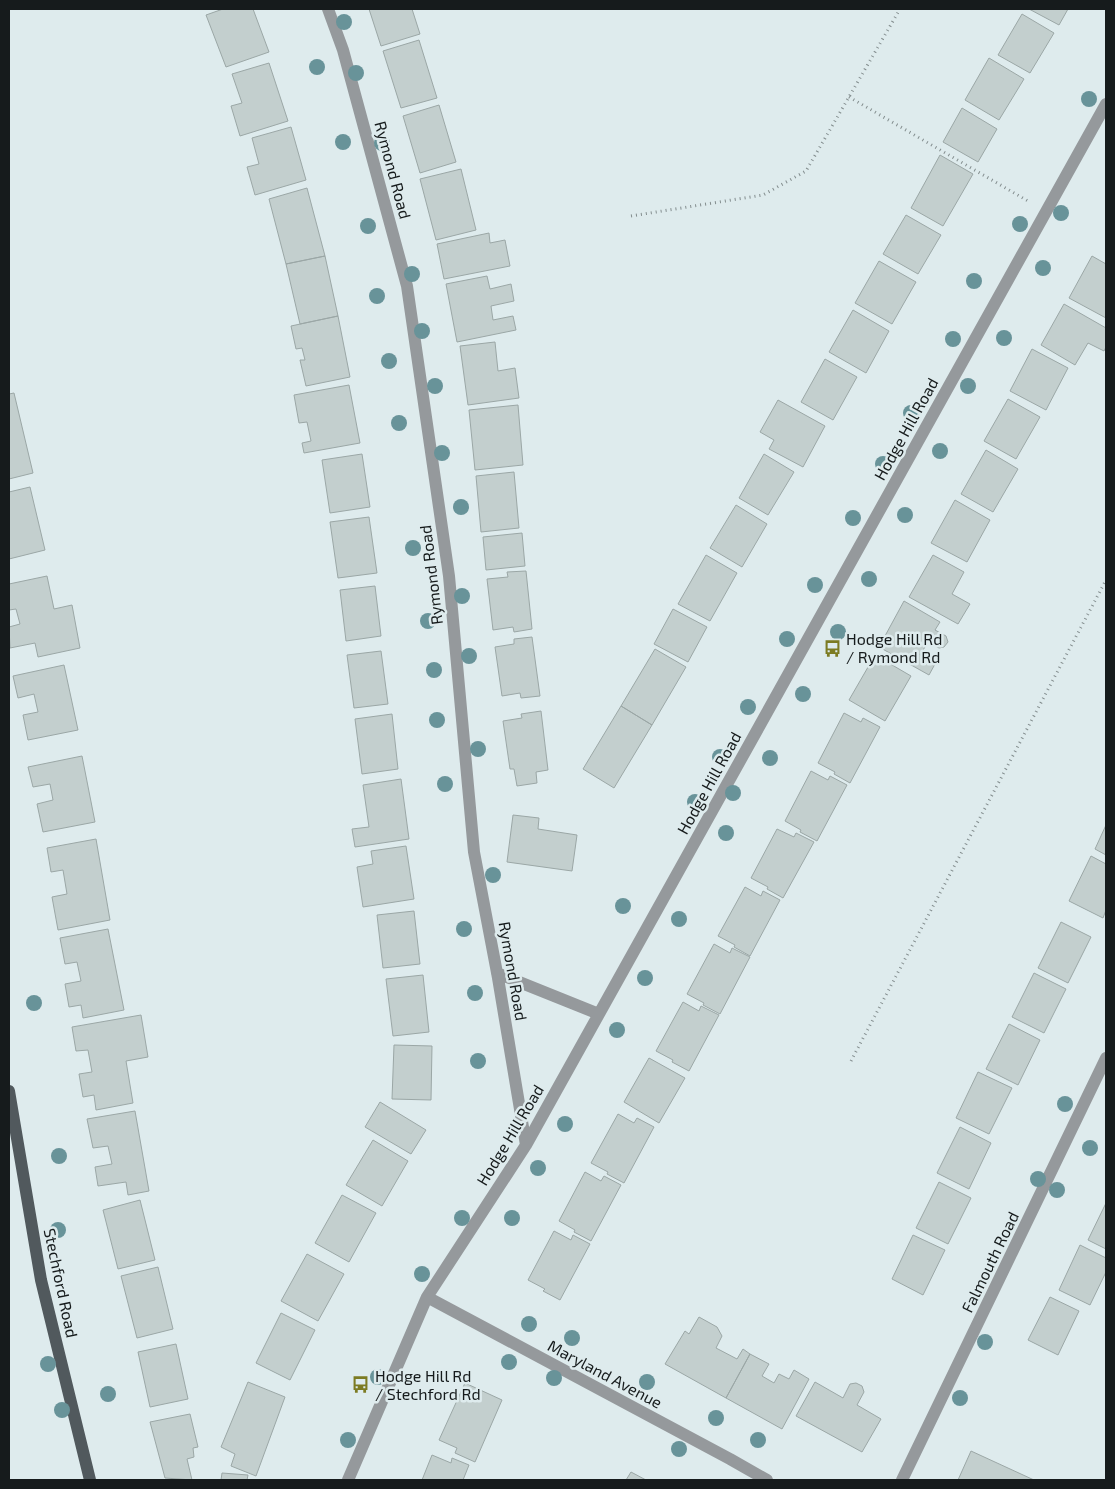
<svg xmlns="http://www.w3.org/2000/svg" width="1115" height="1489" font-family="'Exo 2',sans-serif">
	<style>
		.building { fill: #c3cfce; stroke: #9ba7a6 }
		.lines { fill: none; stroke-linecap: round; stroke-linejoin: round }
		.path { stroke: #838d8e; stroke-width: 3; stroke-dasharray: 1 4; stroke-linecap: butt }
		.minor { stroke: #95999c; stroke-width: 12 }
		.major { stroke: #51595d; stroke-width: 12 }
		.tree { fill: #689399 }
		.labels { text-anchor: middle; stroke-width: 5; stroke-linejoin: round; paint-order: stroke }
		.street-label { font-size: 16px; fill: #161b1c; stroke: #deebed }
		.poi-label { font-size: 16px; fill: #161b1c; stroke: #deebed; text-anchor: start }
	</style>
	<rect width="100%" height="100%" fill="#deebed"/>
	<path class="building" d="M223 9H253L269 52 226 67 206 15Z
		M369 9H412L420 34 381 46Z
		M1029 9H1068L1059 25Z
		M1022 14 1054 33 1030 73 998 55Z
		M419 40 437 98 401 108 383 51Z
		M989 58 1024 79 999 120 965 100Z
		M269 63 288 121 240 136 231 106 242 103 232 74Z
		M439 105 456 162 420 173 403 116Z
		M962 108 997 129 978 162 943 142Z
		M291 127 306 180 255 195 247 167 259 164 252 138Z
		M940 155 973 174 943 226 911 208Z
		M461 169 476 230 436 240 420 179Z
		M307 188 325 256 286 264 269 199Z
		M906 215 941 235 918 274 883 254Z
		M489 233 490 243 505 240 510 266 444 279 437 244Z
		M325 256 338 316 300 324 286 264Z
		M1092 256 1106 264V318L1069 298Z
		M879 261 916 282 892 324 855 303Z
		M487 276 490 289 511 284 514 301 491 306 493 320 513 316 516 330 457 342 446 284Z
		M1064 304 1106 328V347L1104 351 1088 343 1075 365 1041 345Z
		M853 310 889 331 866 373 829 352Z
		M338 316 350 377 306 386 300 360H305L302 348 296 349 291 326Z
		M495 342 498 371 515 368 519 398 468 405 460 346Z
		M1032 349 1068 368 1046 410 1010 391Z
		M825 359 857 377 833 420 801 402Z
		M349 385 360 443 304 453 302 443 311 441 307 422 299 423 294 395Z
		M14 393 33 473 9 479V394Z
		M1008 399 1040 417 1016 459 984 441Z
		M778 400 825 426 803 467 769 449 774 440 760 432Z
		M518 405 523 465 475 470 469 410Z
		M986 450 1018 469 993 512 961 494Z
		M362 454 370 507 330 513 322 460Z
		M764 454 794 472 768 515 739 498Z
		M514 472 519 528 481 532 476 476Z
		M30 487 45 550 9 559V492Z
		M955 500 990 520 967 562 931 543Z
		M736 505 767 524 742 567 710 548Z
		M369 517 377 573 338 578 330 522Z
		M522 533 525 566 486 570 483 537Z
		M706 555 737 573 710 621 678 604Z
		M933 555 964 572 952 594 970 604 958 624 909 597Z
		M526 571 532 629 514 632 513 627 493 630 487 579 508 577 507 572Z
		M47 576 54 609 72 605 80 648 38 657 35 643 10 648 9 627 20 624 16 609 9 610V584Z
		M375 586 381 636 346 641 340 590Z
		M904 601 940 622 935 630 946 636 948 642 944 647 939 648 928 642 920 655 935 664 929 675 879 647Z
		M673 609 707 627 688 662 654 644Z
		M532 637 540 696 521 698 520 693 502 696 495 647 514 644V639Z
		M655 649 686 667 652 725 621 706Z
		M381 651 388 704 354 708 347 655Z
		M875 655 911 676 885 721 849 700Z
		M64 665 78 730 28 740 23 715 38 712 34 694 18 698 13 676Z
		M621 706 652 725 614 788 583 769Z
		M541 711 548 770 536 772 537 783 517 786 514 769H510L503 721 522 718 521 714Z
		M844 713 861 722 863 718 880 727 850 783 834 774 835 772 818 763Z
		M392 714 398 769 362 774 355 719Z
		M82 756 95 822 43 832 37 804 53 800 50 784 33 787 28 767Z
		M811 771 828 780 830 776 847 785 817 841 800 832 801 830 785 821Z
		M401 779 409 839 355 847 352 829 369 827 363 785Z
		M513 815 539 818 538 829 577 835 572 871 507 862Z
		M1106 825V855L1095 849Z
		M777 829 794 837 796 833 814 842 783 898 767 889 768 887 751 878Z
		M96 839 110 920 58 930 52 897 67 894 63 870 51 872 47 848Z
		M406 846 414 899 363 907 357 867 373 864 371 851Z
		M1091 856 1106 864V910L1103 918 1069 901Z
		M745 887 761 896 763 891 780 900 750 956 734 947 735 945 718 936Z
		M414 911 420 964 383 968 377 915Z
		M1061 922 1091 937 1068 983 1038 968Z
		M108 929 124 1010 83 1018 81 1005 69 1007 65 984 81 981 77 962 65 964 60 938Z
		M714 944 730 953 732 948 750 957 720 1014 703 1005 704 1003 687 994Z
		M1034 973 1066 989 1044 1033 1012 1017Z
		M423 975 429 1032 393 1036 386 979Z
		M683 1002 699 1011 701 1006 719 1015 689 1071 672 1062 673 1060 656 1051Z
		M141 1015 148 1057 126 1061 133 1103 96 1110 94 1095 83 1097 79 1074 92 1072 88 1050 76 1051 72 1027Z
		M1009 1024 1040 1040 1018 1085 986 1069Z
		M394 1045 432 1046 431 1100 392 1099Z
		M649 1058 685 1078 659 1123 624 1102Z
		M978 1072 1012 1088 989 1134 956 1118Z
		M380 1102 426 1130 411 1154 365 1127Z
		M135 1111 149 1191 128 1195 126 1182 98 1186 95 1167 112 1164 108 1146 93 1148 87 1119Z
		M618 1114 634 1123 637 1118 654 1127 624 1183 607 1174 608 1172 591 1163Z
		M960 1127 991 1143 969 1189 937 1173Z
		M373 1140 408 1161 382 1206 346 1185Z
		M585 1172 601 1181 604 1176 621 1185 591 1241 574 1232 575 1230 559 1221Z
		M939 1182 971 1198 948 1244 916 1228Z
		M342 1195 376 1213 349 1262 315 1243Z
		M140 1200 155 1260 118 1269 103 1210Z
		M1106 1203V1249L1088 1240Z
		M554 1231 571 1240 573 1235 590 1244 560 1300 543 1291 545 1289 528 1280Z
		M913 1235 945 1250 923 1295 892 1279Z
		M1080 1245 1106 1258V1272L1090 1305 1059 1290Z
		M307 1254 344 1274 318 1321 281 1301Z
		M158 1267 173 1329 137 1338 121 1276Z
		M1050 1297 1079 1311 1058 1355 1028 1340Z
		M281 1313 315 1330 290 1380 256 1363Z
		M699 1317 717 1327 722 1336 716 1348 737 1359 743 1349 750 1354 726 1398 665 1364 685 1331 689 1334Z
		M176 1344 188 1399 150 1407 138 1352Z
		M750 1354 769 1364 762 1376 774 1383 779 1374 789 1379 794 1370 809 1379 782 1429 726 1398Z
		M248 1382 285 1397 256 1476 231 1466 235 1454 221 1447Z
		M815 1382 843 1398 850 1384 856 1383 862 1386 864 1392 857 1405 881 1419 862 1452 796 1416Z
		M465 1383 502 1400 475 1462 455 1453 457 1448 439 1440Z
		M190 1414 198 1447 193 1448 194 1457 187 1459 192 1480 165 1478 150 1422Z
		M971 1451 1034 1480H958Z
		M432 1455 451 1463 452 1458 469 1465 463 1480H422Z
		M631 1472 646 1480H626Z
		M222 1473 248 1475 247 1480H221Z"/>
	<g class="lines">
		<path class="path" d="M849 97 1028 201
			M631 216 763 195 806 171 900 9
			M851 1061 1106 580"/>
		<path class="minor" d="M328 9 343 50 407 286 449 576 474 852 498 978 526 1145
			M497 973 599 1014
			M427 1297 730 1459 767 1480
			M348 1480 427 1297 526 1145 1106 104
			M902 1480 1106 1058"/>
		<path class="major" d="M9 1091 41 1280 90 1480"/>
	</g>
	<g class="tree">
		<circle cx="344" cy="22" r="8"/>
		<circle cx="317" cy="67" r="8"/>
		<circle cx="356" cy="73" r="8"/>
		<circle cx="1089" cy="99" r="8"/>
		<circle cx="343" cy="142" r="8"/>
		<circle cx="382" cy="143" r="8"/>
		<circle cx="1061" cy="213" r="8"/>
		<circle cx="1020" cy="224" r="8"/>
		<circle cx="368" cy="226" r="8"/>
		<circle cx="1043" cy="268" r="8"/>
		<circle cx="412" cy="274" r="8"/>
		<circle cx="974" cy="281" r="8"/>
		<circle cx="377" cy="296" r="8"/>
		<circle cx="422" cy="331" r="8"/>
		<circle cx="1004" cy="338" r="8"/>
		<circle cx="953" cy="339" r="8"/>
		<circle cx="389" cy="361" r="8"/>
		<circle cx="435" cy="386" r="8"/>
		<circle cx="968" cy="386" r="8"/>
		<circle cx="911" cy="413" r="8"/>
		<circle cx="399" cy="423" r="8"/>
		<circle cx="940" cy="451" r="8"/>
		<circle cx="442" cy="453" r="8"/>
		<circle cx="883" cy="464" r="8"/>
		<circle cx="461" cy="507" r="8"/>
		<circle cx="905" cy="515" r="8"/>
		<circle cx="853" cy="518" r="8"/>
		<circle cx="413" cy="548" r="8"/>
		<circle cx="869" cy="579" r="8"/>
		<circle cx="815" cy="585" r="8"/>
		<circle cx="462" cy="596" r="8"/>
		<circle cx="428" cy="621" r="8"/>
		<circle cx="838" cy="632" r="8"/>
		<circle cx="787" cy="639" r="8"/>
		<circle cx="469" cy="656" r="8"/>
		<circle cx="434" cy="670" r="8"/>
		<circle cx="803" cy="694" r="8"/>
		<circle cx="748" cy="707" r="8"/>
		<circle cx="437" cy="720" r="8"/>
		<circle cx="478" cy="749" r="8"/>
		<circle cx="720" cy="757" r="8"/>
		<circle cx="770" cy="758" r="8"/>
		<circle cx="445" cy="784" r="8"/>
		<circle cx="733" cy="793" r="8"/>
		<circle cx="695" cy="802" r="8"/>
		<circle cx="726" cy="833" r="8"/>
		<circle cx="493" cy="875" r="8"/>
		<circle cx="623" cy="906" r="8"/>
		<circle cx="679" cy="919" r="8"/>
		<circle cx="464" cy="929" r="8"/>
		<circle cx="645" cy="978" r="8"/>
		<circle cx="475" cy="993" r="8"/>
		<circle cx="34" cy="1003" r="8"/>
		<circle cx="617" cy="1030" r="8"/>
		<circle cx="478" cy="1061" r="8"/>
		<circle cx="1065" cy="1104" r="8"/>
		<circle cx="565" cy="1124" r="8"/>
		<circle cx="1090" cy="1148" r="8"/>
		<circle cx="59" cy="1156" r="8"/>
		<circle cx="538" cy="1168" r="8"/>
		<circle cx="1038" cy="1179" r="8"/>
		<circle cx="1057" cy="1190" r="8"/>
		<circle cx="462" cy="1218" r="8"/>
		<circle cx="512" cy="1218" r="8"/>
		<circle cx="58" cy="1230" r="8"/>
		<circle cx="422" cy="1274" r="8"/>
		<circle cx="529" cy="1324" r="8"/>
		<circle cx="572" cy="1338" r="8"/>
		<circle cx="985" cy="1342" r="8"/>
		<circle cx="509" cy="1362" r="8"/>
		<circle cx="48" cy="1364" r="8"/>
		<circle cx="378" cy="1377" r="8"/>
		<circle cx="554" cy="1378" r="8"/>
		<circle cx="647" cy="1382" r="8"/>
		<circle cx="108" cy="1394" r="8"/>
		<circle cx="960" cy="1398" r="8"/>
		<circle cx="62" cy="1410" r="8"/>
		<circle cx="716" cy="1418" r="8"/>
		<circle cx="348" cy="1440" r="8"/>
		<circle cx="758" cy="1440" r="8"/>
		<circle cx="679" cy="1449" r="8"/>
	</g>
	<defs>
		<symbol id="bus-bare" viewBox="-9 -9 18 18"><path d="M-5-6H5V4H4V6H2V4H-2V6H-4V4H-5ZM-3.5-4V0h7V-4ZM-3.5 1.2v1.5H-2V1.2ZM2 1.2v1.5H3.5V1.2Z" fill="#7c7b22" stroke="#deebed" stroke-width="2.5" paint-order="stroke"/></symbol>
	</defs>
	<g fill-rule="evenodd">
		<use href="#bus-bare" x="820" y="636" width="25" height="25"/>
		<use href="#bus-bare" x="348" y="1372" width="25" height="25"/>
	</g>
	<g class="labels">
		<g class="street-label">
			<text transform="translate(393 170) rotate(75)" y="6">Rymond Road</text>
			<text transform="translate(906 429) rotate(-61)" y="6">Hodge Hill Road</text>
			<text transform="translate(431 575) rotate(-97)" y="6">Rymond Road</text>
			<text transform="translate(709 783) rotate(-61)" y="6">Hodge Hill Road</text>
			<text transform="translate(513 971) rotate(80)" y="6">Rymond Road</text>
			<text transform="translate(510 1135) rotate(-59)" y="6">Hodge Hill Road</text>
			<text transform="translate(990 1262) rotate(-64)" y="6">Falmouth Road</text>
			<text transform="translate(61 1283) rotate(78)" y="6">Stechford Road</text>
			<text transform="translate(605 1374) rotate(28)" y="6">Maryland Avenue</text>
		</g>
		<g class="poi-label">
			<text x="846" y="645">Hodge Hill Rd<tspan x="846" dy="18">/ Rymond Rd</tspan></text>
			<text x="375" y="1382">Hodge Hill Rd<tspan x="375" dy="18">/ Stechford Rd</tspan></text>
		</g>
	</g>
	<rect width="1115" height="1489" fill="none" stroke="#161b1c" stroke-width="20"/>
</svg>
